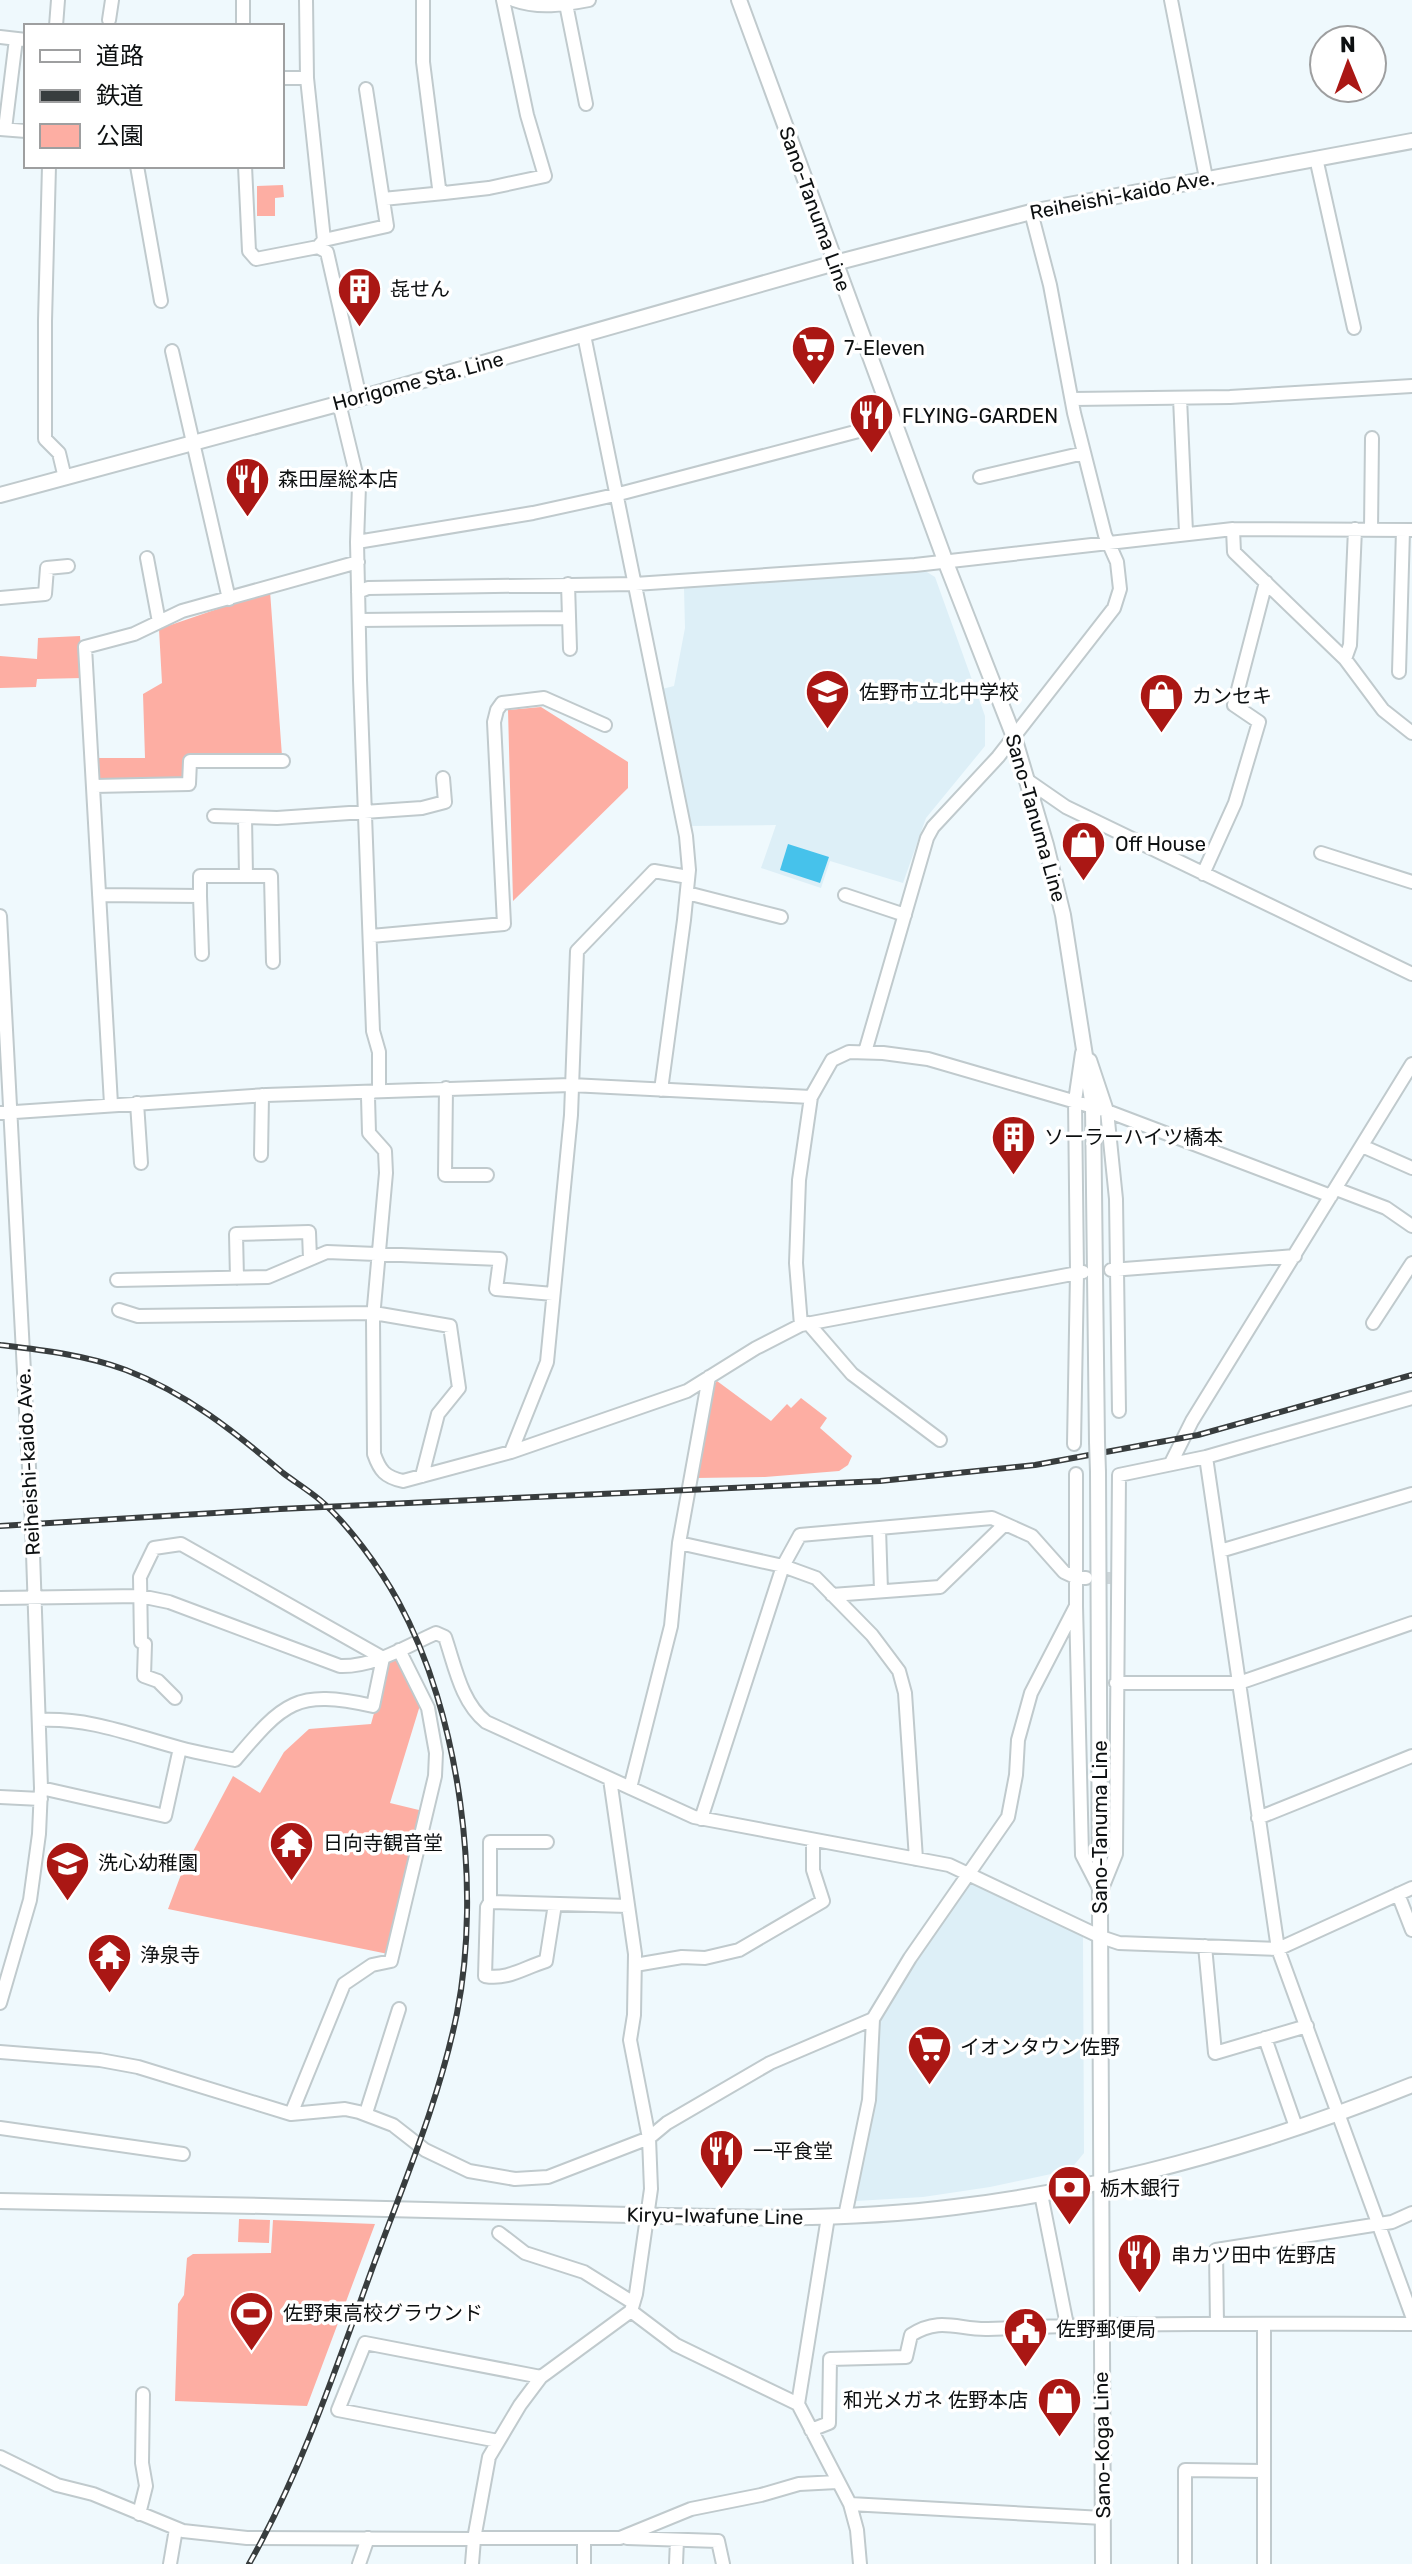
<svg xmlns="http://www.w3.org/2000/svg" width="1412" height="2564" font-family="Rubik,'Noto Sans JP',sans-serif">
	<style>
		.built { fill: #ddeff7 }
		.green { fill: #fdaea3 }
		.water { fill: #46c2eb }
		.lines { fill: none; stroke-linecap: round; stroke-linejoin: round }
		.minor-tunnel { stroke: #cdd6da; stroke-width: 12; stroke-dasharray: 12 6; stroke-linecap: butt }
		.minor-casing { stroke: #c0cacd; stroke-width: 16 }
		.major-casing { stroke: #c0cacd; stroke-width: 18 }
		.minor { stroke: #fff; stroke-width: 12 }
		.major { stroke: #fff; stroke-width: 14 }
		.rail-casing { stroke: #383d3e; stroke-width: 6 }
		.rail { stroke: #fff; stroke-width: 3; stroke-dasharray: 9; stroke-linecap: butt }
		.major-bridge-casing { stroke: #c0cacd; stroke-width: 18; stroke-linecap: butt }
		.major-bridge { stroke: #fff; stroke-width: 14 }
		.labels { text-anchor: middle; stroke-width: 7; stroke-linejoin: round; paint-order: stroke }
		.street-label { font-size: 20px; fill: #0d1011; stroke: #fff }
		.poi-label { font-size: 20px; fill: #0d1011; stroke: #fff; text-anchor: start }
	</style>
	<rect width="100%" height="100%" fill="#eff9fd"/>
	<path class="built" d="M922 569 935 577 985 716V746L926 818 903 883 830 861 821 888 761 868 776 825 690 826 662 689 674 686 685 628 684 588Z
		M974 1881 1083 1936 1084 2153 1070 2170 990 2187 923 2197 856 2201 874 2104 879 2054 878 2024 915 1962 970 1882Z"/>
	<path class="green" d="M283 185 284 197 275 198V216H257V186Z
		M270 591 282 756 186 758 185 780 97 783 96 758H145L143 694 162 683 159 629Z
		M80 636 83 678 37 679 36 687 0 688V656L37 659 38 638Z
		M541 707 628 762V788L513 901 508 710Z
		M717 1381 771 1421 787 1404 791 1408 801 1398 827 1418 820 1428 852 1456 848 1465 839 1471 765 1477 695 1478 712 1386Z
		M400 1659 421 1702 390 1803 423 1811 388 1954 168 1909 182 1872 233 1776 260 1793 284 1752 309 1729 371 1724 388 1663Z
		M239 2219 270 2220 269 2243 238 2242Z
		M273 2220 375 2224 307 2406 175 2401 178 2304 184 2295 187 2258 193 2254 271 2253Z"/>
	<path class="water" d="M788 844 829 857 820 883 780 870Z"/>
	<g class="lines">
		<path class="minor-tunnel" d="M1089 1578H1111"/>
		<defs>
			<path id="minor" d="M306 0 307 78 324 240 318 247
				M423 0V62L439 188 444 193 489 188 545 176 527 115 503 0
				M514 0C539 9 563 5 589 0
				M1171 0 1206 178
				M566 4 586 104
				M109 20 112 0
				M56 26 58 0
				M243 26V0
				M0 37 26 40
				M282 78H307
				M0 129 26 131
				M5 129 16 39
				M1316 158 1354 328
				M49 166 45 321V439L59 453 65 478
				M137 166 161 301
				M245 166 249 251 256 259 318 247 327 252 360 398
				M383 199 444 193
				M324 240 387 226 366 89
				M584 335 686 836 689 870 684 920 661 1090
				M172 351 229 599
				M1180 398 1186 532
				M1073 399 1230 397 1412 386
				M339 403 359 486 357 542 360 680 373 1031 379 1052V1091
				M980 477 1084 453
				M1233 529 1234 552 1345 659 1383 710 1412 733
				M1371 530 1372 438
				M357 542 533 513 615 495 893 422
				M147 558 159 622
				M568 584 570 649
				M358 592 368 588 635 584 915 565 1233 529 1412 530
				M0 598 45 594 47 568 68 566
				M359 620 569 618
				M1345 659 1350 645 1355 529
				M1399 672 1403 530
				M1027 780 1066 807 1412 974
				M94 786 189 784 190 761H283
				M214 816 277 818 422 808 445 802 443 778
				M1321 853 1412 882
				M1203 874 1235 803 1259 722 1234 705 1266 582
				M246 876H271L273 962
				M687 893 781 917
				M99 895 200 896V876H246L245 817
				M845 895 905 915
				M200 896 202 954
				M0 916 32 1524 41 1788 39 1834 30 1900 0 2003
				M371 936 504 924 494 722 497 710 502 703 544 698 605 725
				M865 1052 927 838 933 827 998 757 1114 608 1120 589 1117 562 1105 535 1074 413 1050 285 1031 212
				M1090 1060 1107 1111 1116 1199 1119 1411
				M446 1088 445 1175H487
				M371 1092 368 1097 369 1133 385 1151 386 1173 373 1318 374 1454C380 1471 385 1477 403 1481L511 1452 687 1391 756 1348 801 1325 1083 1272
				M137 1103 141 1163
				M111 1104 85 647 134 634 182 611 358 562
				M0 1113 266 1095 571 1085 811 1097 832 1060 849 1052 883 1053 928 1059 1107 1111 1331 1196
				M1362 1146 1412 1168
				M261 1155 262 1095
				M1336 1189 1386 1208 1412 1226
				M1111 1270 1295 1256
				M237 1278 236 1234 309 1232 310 1259
				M117 1280 268 1277 327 1252 500 1259 496 1289 553 1294
				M119 1310 138 1316 374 1313 450 1326 459 1388 438 1414 422 1476
				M808 1323 852 1374 940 1440
				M1373 1323 1412 1263
				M801 1325 796 1263 799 1180 811 1097
				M1074 1444 1077 1273 1075 1101 1082 1053
				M511 1452 547 1362 571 1115 577 951 654 871 688 877
				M1206 1457 1278 1949 1412 2316
				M1171 1463 1192 1421 1412 1064
				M1076 1474V1606L1082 1855 1099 1888
				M879 1528 881 1591
				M679 1543 783 1566 816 1578 872 1635 899 1671 905 1693 916 1859
				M1220 1551 1412 1494
				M832 1595 940 1587 1005 1524
				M0 1598 140 1596 169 1602 340 1666C374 1667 405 1647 436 1633L445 1637C455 1666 461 1702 486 1722L694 1817 949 1865 1101 1937 1119 1943 1278 1949 1412 1888
				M1116 1683H1239L1412 1623
				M40 1720C92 1718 131 1735 180 1748 198 1753 217 1756 235 1760 284 1702 296 1689 373 1706L383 1658 181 1544 154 1548 140 1577 141 1642 145 1644 144 1676 158 1681 175 1698
				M610 1779 635 1954 634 2015 630 2040 649 2138 651 2189 636 2294 631 2311 676 2345 798 2404 850 2504 857 2530 860 2564
				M41 1788 165 1816 180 1748
				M630 1788 671 1626 679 1543 709 1377
				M0 1797 41 1799
				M1258 1818 1412 1756
				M701 1819 783 1566 800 1535 992 1518 1032 1536 1064 1572 1077 1578H1086
				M1101 1891 1116 1854 1119 1475 1206 1457 1412 1398
				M1398 1894 1412 1930
				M490 1902V1842H547
				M555 1904 546 1961C523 1968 508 1980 485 1976L487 1907 490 1902 628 1906
				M1205 1946 1215 2053 1307 2026
				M635 1965 682 1957 705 1958 739 1950 823 1901 813 1870V1841
				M1265 2038 1296 2127
				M0 2052 100 2060 138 2067 291 2114 345 2109 359 2112 393 2125 425 2150 469 2171 515 2179 548 2177 649 2138 667 2123 770 2063 873 2019
				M366 2113 399 2009
				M291 2114 344 1984 372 1965 391 1961 435 1776 436 1753 428 1708 399 1650
				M0 2128 183 2154
				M1041 2194 1067 2325
				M845 2216 869 2100 873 2019 910 1958 1008 1817 1016 1775 1018 1740 1031 1693 1076 1606
				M499 2233 525 2253 584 2272 632 2302
				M1217 2324 1216 2250 1392 2222 1412 2213
				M1264 2324V2564
				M798 2404 828 2217
				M811 2430 829 2423 830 2359 906 2357 911 2335C940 2316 959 2330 988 2329 1130 2322 1271 2324 1412 2324
				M498 2441 338 2410 365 2343 541 2377
				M0 2457 57 2485 93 2494 183 2531 247 2538 474 2539
				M850 2504 1103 2518
				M139 2514 146 2486 142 2463 143 2394
				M474 2538H620L691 2509 761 2495 799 2484 837 2482
				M627 2538 718 2541 723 2564
				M170 2564 176 2529
				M359 2564 368 2538
				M472 2564 474 2539 489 2457 520 2405 541 2377 631 2311
				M584 2564V2538
				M676 2564 677 2540
				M1185 2564V2470L1263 2471"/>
			<path id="major" d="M739 0 946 563 1014 737 1046 845 1063 915 1093 1107 1097 1442
				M0 495 360 398 835 263 1031 212 1412 141
				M1098 1472 1103 2564
				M0 2201C184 2204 369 2208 553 2213 687 2216 822 2224 955 2207 1111 2188 1266 2144 1412 2085"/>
		</defs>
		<use href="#minor" class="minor-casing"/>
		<use href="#major" class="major-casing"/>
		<use href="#minor" class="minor"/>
		<use href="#major" class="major"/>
		<defs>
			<path id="rail" d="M0 1345C42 1350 86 1355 126 1370 186 1393 235 1432 283 1473 295 1482 308 1490 320 1500 348 1524 380 1568 398 1601 460 1714 482 1887 457 2013 439 2102 402 2187 371 2272 335 2371 301 2472 249 2564
				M0 1526 280 1509 880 1481 1035 1465 1198 1435 1412 1375"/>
		</defs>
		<use href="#rail" class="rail-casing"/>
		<use href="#rail" class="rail"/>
		<defs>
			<path id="major-bridge" d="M1097 1442 1098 1472"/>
		</defs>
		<use href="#major-bridge" class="major-bridge-casing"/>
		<use href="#major-bridge" class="major-bridge"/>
	</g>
	<defs>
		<symbol id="building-pin" viewBox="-11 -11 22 30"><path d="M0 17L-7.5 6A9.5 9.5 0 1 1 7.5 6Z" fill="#aa1714" stroke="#fff"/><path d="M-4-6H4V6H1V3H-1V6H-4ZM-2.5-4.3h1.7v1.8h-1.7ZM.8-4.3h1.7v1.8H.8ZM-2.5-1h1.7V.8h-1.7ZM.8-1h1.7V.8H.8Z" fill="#fff"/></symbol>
		<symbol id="supermarket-pin" viewBox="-11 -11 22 30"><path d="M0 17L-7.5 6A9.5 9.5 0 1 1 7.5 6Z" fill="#aa1714" stroke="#fff"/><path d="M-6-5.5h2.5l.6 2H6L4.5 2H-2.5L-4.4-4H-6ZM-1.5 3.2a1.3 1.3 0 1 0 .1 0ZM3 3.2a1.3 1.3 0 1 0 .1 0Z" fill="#fff"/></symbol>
		<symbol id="restaurant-pin" viewBox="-11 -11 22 30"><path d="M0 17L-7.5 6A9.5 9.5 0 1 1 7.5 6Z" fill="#aa1714" stroke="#fff"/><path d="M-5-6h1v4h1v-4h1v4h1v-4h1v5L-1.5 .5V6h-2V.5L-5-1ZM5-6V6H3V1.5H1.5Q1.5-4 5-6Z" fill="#fff"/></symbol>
		<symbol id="school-pin" viewBox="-11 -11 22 30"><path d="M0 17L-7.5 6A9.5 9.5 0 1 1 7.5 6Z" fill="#aa1714" stroke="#fff"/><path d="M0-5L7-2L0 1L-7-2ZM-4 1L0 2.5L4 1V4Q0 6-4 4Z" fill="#fff"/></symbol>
		<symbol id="shop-pin" viewBox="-11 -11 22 30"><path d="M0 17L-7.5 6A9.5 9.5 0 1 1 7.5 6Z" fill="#aa1714" stroke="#fff"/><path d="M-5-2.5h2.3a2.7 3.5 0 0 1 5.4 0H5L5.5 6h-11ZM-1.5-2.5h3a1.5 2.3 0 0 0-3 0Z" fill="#fff"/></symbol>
		<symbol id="temple-pin" viewBox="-11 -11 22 30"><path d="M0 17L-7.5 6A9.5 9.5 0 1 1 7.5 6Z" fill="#aa1714" stroke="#fff"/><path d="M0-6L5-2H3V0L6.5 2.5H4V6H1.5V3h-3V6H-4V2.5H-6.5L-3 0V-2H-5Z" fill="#fff"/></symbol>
		<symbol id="bank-pin" viewBox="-11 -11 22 30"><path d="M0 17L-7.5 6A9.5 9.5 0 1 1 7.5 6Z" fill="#aa1714" stroke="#fff"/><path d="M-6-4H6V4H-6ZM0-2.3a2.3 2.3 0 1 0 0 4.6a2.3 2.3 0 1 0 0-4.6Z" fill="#fff"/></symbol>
		<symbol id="stadium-pin" viewBox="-11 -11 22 30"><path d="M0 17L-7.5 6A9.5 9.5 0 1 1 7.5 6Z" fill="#aa1714" stroke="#fff"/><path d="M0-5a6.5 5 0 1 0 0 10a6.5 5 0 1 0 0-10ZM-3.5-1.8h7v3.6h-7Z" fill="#fff"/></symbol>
		<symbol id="civic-pin" viewBox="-11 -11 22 30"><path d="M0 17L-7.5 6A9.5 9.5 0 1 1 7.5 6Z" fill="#aa1714" stroke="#fff"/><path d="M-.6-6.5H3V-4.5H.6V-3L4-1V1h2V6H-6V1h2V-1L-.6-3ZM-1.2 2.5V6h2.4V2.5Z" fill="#fff"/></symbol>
	</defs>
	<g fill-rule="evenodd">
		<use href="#building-pin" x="334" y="264" width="51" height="69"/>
		<use href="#supermarket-pin" x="788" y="322" width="51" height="69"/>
		<use href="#restaurant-pin" x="846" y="390" width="51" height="69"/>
		<use href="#restaurant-pin" x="222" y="454" width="51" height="69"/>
		<use href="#school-pin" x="802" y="666" width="51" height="69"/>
		<use href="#shop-pin" x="1136" y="670" width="51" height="69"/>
		<use href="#shop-pin" x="1058" y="818" width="51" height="69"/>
		<use href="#building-pin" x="988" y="1112" width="51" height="69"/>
		<use href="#temple-pin" x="266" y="1818" width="51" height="69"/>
		<use href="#school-pin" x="42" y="1838" width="51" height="69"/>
		<use href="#temple-pin" x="84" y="1930" width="51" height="69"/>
		<use href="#supermarket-pin" x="904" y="2022" width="51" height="69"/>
		<use href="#restaurant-pin" x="696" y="2126" width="51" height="69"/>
		<use href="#bank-pin" x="1044" y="2162" width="51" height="69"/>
		<use href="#restaurant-pin" x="1114" y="2230" width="51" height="69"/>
		<use href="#stadium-pin" x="226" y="2288" width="51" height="69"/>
		<use href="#civic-pin" x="1000" y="2304" width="51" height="69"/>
		<use href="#shop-pin" x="1034" y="2374" width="51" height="69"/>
	</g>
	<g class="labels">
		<g class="street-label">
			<text transform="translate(1122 195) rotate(-11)" y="7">Reiheishi-kaido Ave.</text>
			<text transform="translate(815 209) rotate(70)" y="7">Sano-Tanuma Line</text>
			<text transform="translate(418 381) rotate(-15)" y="7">Horigome Sta. Line</text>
			<text transform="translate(1036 818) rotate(74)" y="7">Sano-Tanuma Line</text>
			<text transform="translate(28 1462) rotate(-93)" y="7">Reiheishi-kaido Ave.</text>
			<text transform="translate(1100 1827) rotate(-90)" y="7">Sano-Tanuma Line</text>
			<text transform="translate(715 2216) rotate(1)" y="7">Kiryu-Iwafune Line</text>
			<text transform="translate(1102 2445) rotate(-91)" y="7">Sano-Koga Line</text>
		</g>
		<g class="poi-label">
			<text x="390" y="296">㐂せん</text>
			<text x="844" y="355">7-Eleven</text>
			<text x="902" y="423">FLYING-GARDEN</text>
			<text x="278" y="486">森田屋総本店</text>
			<text x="859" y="699">佐野市立北中学校</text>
			<text x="1192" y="703">カンセキ</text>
			<text x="1115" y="851">Off House</text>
			<text x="1044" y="1144">ソーラーハイツ橋本</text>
			<text x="323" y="1850">日向寺観音堂</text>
			<text x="98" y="1870">洗心幼稚園</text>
			<text x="140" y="1962">浄泉寺</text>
			<text x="960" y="2054">イオンタウン佐野</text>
			<text x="753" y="2158">一平食堂</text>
			<text x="1100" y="2195">栃木銀行</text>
			<text x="1171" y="2262">串カツ田中 佐野店</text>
			<text x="283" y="2320">佐野東高校グラウンド</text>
			<text x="1056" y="2336">佐野郵便局</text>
			<text x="1028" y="2407" text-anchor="end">和光メガネ 佐野本店</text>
		</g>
	</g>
	<rect x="24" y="24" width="260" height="144" fill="#ffffff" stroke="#9e9fa0" stroke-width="2"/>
	<rect x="40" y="50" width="40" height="12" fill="#ffffff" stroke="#9e9fa0" stroke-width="2"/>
	<text x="96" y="64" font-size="24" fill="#0d1011">道路</text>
	<rect x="40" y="90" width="40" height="12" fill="#383d3e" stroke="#9e9fa0" stroke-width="2"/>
	<text x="96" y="104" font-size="24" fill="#0d1011">鉄道</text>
	<rect x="40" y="124" width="40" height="24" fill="#fdaea3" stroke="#9e9fa0" stroke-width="2"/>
	<text x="96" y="144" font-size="24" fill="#0d1011">公園</text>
	<g transform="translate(1348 64) rotate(359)"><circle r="38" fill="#ffffff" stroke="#9e9fa0" stroke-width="2"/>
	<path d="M0-6L14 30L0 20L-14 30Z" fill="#aa1714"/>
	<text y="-12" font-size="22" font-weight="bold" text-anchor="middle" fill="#0d1011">N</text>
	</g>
</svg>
